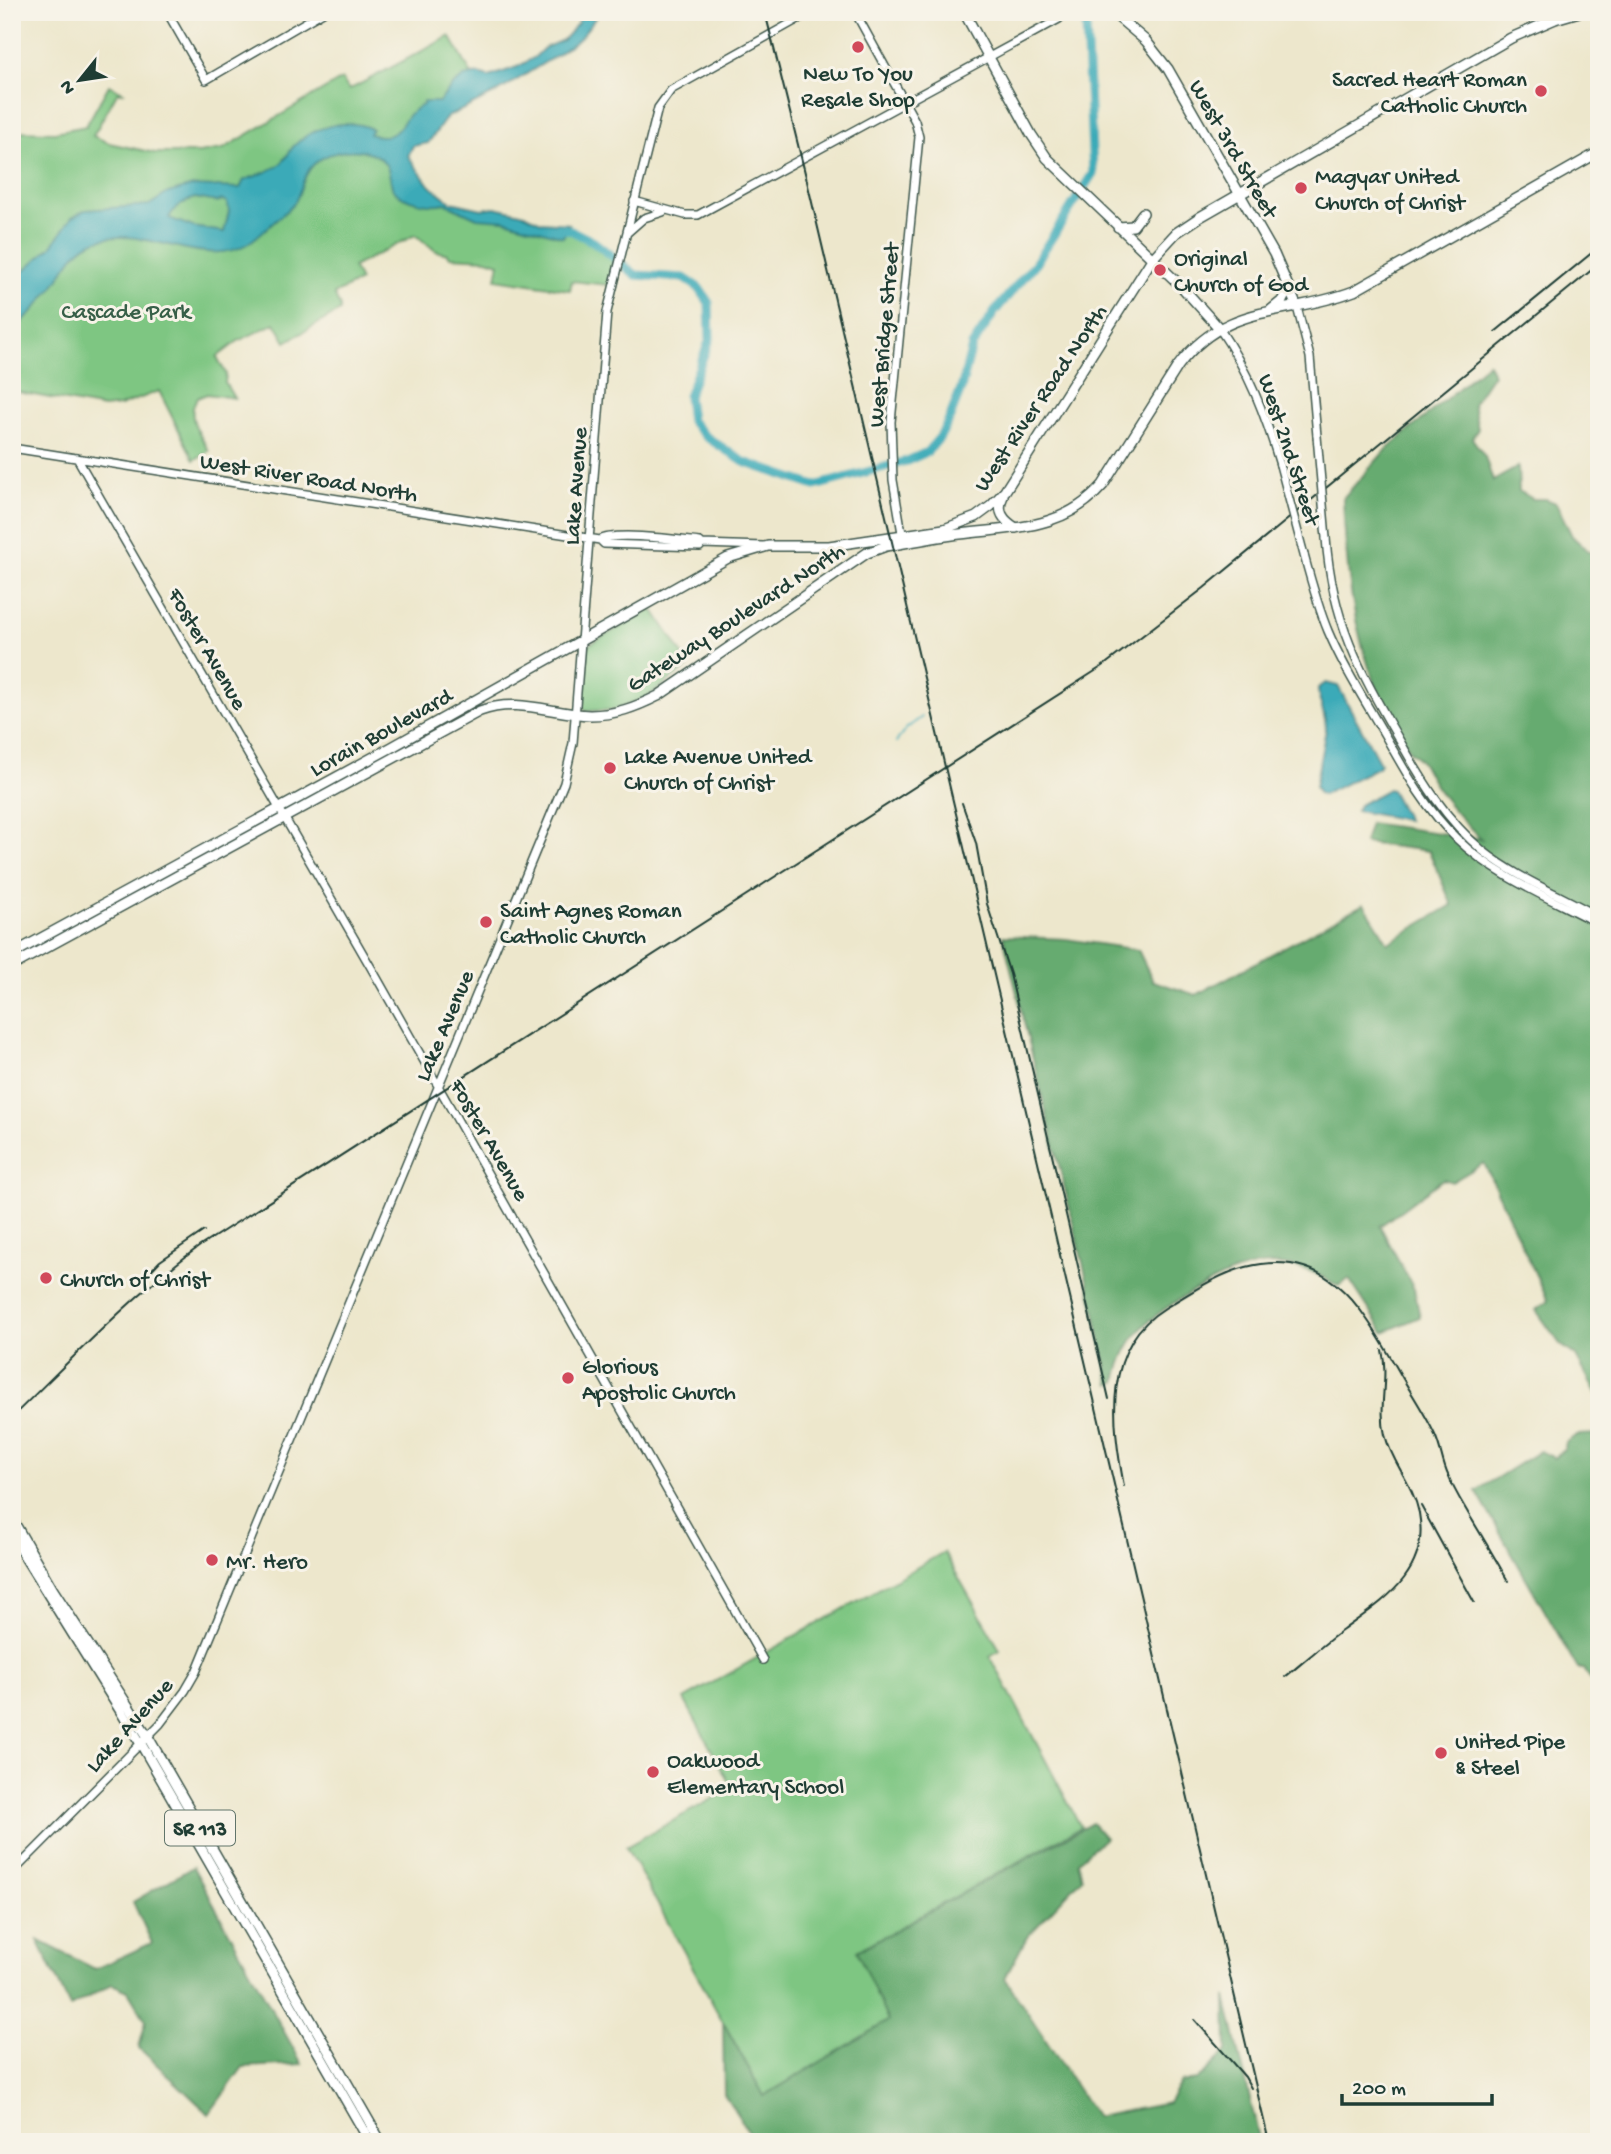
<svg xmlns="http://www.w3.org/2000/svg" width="1611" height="2154" font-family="'Gochi Hand',sans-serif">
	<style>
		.green { fill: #7ec682; stroke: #4e825b; stroke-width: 2 }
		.forest { fill: #66ab70; stroke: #427452; stroke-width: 2 }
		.water { fill: #3aaab8; stroke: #2c7476; stroke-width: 2; fill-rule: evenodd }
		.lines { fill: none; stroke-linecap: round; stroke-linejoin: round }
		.stream { stroke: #3aaab8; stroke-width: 2 }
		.river { stroke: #3aaab8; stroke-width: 9 }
		.minor-casing { stroke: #3e564b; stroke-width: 10 }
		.major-casing { stroke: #3e564b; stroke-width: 12 }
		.minor { stroke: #fff; stroke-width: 7 }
		.major { stroke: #fff; stroke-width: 9 }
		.rail { stroke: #1f3d34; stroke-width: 2 }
		.minor-bridge-casing { stroke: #3e564b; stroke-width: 10; stroke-linecap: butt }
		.minor-bridge { stroke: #fff; stroke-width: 7 }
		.poi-dot { fill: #d1495b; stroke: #f7f3e8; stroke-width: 2.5 }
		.labels { text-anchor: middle; stroke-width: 6; stroke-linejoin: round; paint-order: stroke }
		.shield { fill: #f7f3e8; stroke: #60746a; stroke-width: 2 }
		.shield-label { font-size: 21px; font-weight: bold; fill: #1f3d34 }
		.poi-label { font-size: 23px; fill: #1f3d34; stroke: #f7f3e8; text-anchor: start }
		.street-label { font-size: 23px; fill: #1f3d34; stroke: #f7f3e8 }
		.park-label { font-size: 23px; fill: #375f48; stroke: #f7f3e8 }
	</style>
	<rect width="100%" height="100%" fill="#f7f3e8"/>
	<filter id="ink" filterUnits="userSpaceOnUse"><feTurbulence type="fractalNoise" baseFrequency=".0143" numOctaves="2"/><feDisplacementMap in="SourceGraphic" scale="14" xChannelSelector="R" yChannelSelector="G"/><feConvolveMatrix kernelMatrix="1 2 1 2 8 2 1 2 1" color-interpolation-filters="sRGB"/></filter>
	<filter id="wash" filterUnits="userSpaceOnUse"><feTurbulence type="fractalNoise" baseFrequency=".00686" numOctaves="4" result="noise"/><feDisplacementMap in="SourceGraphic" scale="28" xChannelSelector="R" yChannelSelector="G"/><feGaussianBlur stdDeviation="1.57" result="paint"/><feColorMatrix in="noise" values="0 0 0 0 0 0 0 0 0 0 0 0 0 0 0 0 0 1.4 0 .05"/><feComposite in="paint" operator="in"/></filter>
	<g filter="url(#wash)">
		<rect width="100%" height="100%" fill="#ede7cc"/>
		<path class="green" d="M450 36 480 89 392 150 424 193 479 213 570 230 594 242 614 257 608 285 572 281 570 290 496 279 499 263 487 259 450 257 448 254 436 251 415 235 353 267 360 281 334 294 340 307V311L286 342 275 323 238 341 217 357 226 374 225 383 234 398 207 394 197 398C185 417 200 434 209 451L194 460 159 391 120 406 104 408 12 391V131L55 132 86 126 109 85 123 92 117 93 93 136 109 143 155 153H199L223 149 342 79 349 90Z
			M651 610 655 612 688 663V667L647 697 613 710 586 711 582 706 588 645Z
			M944 1552 1000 1650 990 1656 1081 1827 858 1951 888 2021 764 2096 626 1847 732 1788 684 1699Z"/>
		<path class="forest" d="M1488 363 1493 374 1473 404 1478 429 1472 438 1485 457 1493 481 1518 467 1519 491 1533 499H1546L1556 503 1572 536 1589 552 1597 549 1599 552V1398L1576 1356 1560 1344 1536 1310 1548 1301 1484 1163 1452 1182 1443 1179 1380 1226 1414 1289 1420 1317 1384 1332 1349 1279 1338 1286C1284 1250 1245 1263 1192 1292 1152 1315 1125 1334 1116 1382L1110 1385 1094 1308 1003 936 1066 939 1138 950 1153 981 1196 995 1364 904 1388 943 1452 905 1429 851 1364 843 1370 823 1481 839C1465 823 1449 806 1436 787 1427 774 1423 760 1410 751 1399 730 1386 710 1377 688 1351 627 1346 563 1343 498L1384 452Z
			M1599 1434V1686L1593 1684 1584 1669H1578L1476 1491 1540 1451 1554 1458 1565 1448 1566 1442 1577 1435Z
			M1092 1823 1105 1838 1078 1861 1082 1878 1027 1937 1005 1978 1096 2117 1168 2103 1181 2082 1197 2080 1227 2051 1226 1997 1260 2142H755L724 2094 723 2022 764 2096 888 2021 857 1951Z
			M193 1867 302 2064 243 2067 209 2114 139 2048 146 2021 128 1991 112 1984 70 2007 38 1940 95 1969 152 1943 133 1902Z"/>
		<path class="water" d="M579 12H600L579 39 557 55 494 94 447 117 428 143 413 146 408 156 429 185 451 202 482 209 495 207 504 209 525 214 541 222 569 224 563 237 505 220 477 218 445 203C429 207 405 201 393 190 389 179 391 169 382 160 367 145 330 149 314 164 303 175 302 189 295 202 291 208 254 240 247 244 201 272 140 220 90 243 73 251 64 272 53 287 41 302 28 319 12 329V281L51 247 72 217 85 210 149 205 168 193 193 186 240 188 244 180C256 176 269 172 279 165 285 161 288 154 292 148 310 127 347 117 372 129L369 134C407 144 396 115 423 105V102H439L452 86 464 77 478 74 489 77 517 67 535 57 544 48 563 40 578 23ZM195 198 217 202 222 200 227 202 229 211 224 232 193 227 169 218C174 207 184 202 195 198Z
			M1326 683 1338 686 1380 763 1378 767 1372 770 1323 795 1319 794 1315 787 1326 729C1326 714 1318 702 1318 688Z
			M1388 789 1391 790 1407 820 1356 811 1359 805Z"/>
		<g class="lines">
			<path class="stream" d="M896 742 907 728 922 717"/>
			<path class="river" d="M557 228 570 230 594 242 636 275 684 278 699 288 709 303 710 339 688 396 691 421 705 436 744 462 815 486 907 461 927 452 940 437 948 422 961 389 972 346 996 310 1035 264 1093 173 1086 25 1089 12"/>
		</g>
	</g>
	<g filter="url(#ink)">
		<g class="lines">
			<defs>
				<path id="minor" d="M167 12 206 80 323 12
					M855 12 915 121 919 137 891 422 893 480 903 539
					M634 201 685 215H698L1059 19 1066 12
					M627 233 644 218 663 212
					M1297 307 1310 357 1317 436
					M1219 328C1249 372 1265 414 1280 465
					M12 448 600 540
					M77 458 377 978 763 1660
					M1326 538C1332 621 1359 670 1400 741 1423 782 1446 820 1483 851 1517 878 1561 895 1599 917
					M702 544 700 542C681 540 614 531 600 540L604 544 700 547 702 544 763 546
					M1304 555C1311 581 1318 607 1328 631 1344 669 1367 704 1387 739 1407 775 1427 810 1457 839 1496 877 1552 899 1599 924
					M12 1873 160 1724 185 1691 196 1672 564 783 573 743 607 312 658 108 671 90 811 12"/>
				<path id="major" d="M964 12 1031 134 1047 158 1181 286 1219 328
					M1112 12 1146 41 1168 69 1274 254 1297 307
					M1118 227 1133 226 1143 213
					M1271 310 1282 301 1289 287
					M1003 496C996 511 1003 520 1016 528
					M12 954 392 747 728 558 768 546H829L944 529 976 517 991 506 1005 491 1152 259 1176 233 1200 217 1511 38 1555 19 1579 12
					M12 966 480 711C518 697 552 714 590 715 615 715 636 707 658 696L867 553 886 546C911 542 935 537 960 534 1015 527 1064 530 1103 485L1178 366C1227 301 1286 317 1354 291L1599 152
					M12 1519 53 1590 148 1737 381 2142
					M12 1536 141 1744 370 2142"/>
			</defs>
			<use href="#minor" class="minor-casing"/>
			<use href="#major" class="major-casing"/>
			<use href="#minor" class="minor"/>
			<use href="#major" class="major"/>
			<path class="rail" d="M765 12 806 177 1269 2142
				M1495 332 1599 247
				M962 803 976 843 987 904 1010 974 1109 1399
				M141 1281 160 1261 204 1231
				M12 1417C73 1358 131 1296 200 1246L1103 666 1204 588 1599 264
				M1124 1486C1112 1423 1102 1347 1165 1308 1190 1293 1218 1274 1246 1267 1330 1246 1363 1310 1398 1370 1410 1392 1425 1413 1435 1435 1441 1448 1442 1462 1448 1475 1453 1488 1461 1501 1468 1513 1482 1536 1495 1558 1508 1581
				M1421 1506 1474 1602
				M1285 1677C1304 1662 1323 1644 1343 1630 1384 1600 1430 1573 1419 1513 1413 1484 1392 1463 1385 1435 1378 1407 1389 1378 1382 1350
				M1195 2020 1245 2077 1251 2088"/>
			<defs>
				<path id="minor-bridge" d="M1317 436 1326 538
					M1280 465 1304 555"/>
			</defs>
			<use href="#minor-bridge" class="minor-bridge-casing"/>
			<use href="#minor-bridge" class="minor-bridge"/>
		</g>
	</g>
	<g class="poi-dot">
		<circle cx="858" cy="47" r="7"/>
		<circle cx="1541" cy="91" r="7"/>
		<circle cx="1301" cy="188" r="7"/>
		<circle cx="1160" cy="270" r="7"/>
		<circle cx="610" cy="768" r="7"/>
		<circle cx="486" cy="922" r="7"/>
		<circle cx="46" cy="1278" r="7"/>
		<circle cx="568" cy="1378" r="7"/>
		<circle cx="212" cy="1560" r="7"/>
		<circle cx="1441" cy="1753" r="7"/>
		<circle cx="653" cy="1772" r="7"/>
	</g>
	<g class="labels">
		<rect class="shield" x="165" y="1810.5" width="70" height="35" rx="5"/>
		<g class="shield-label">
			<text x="200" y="1835">SR 113</text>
		</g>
		<g class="poi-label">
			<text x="858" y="80" text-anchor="middle">New To You<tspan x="858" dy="26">Resale Shop</tspan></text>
			<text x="1527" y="86" text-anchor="end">Sacred Heart Roman<tspan x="1527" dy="26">Catholic Church</tspan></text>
			<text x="1315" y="183">Magyar United<tspan x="1315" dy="26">Church of Christ</tspan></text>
			<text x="1174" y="265">Original<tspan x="1174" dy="26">Church of God</tspan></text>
			<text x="624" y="763">Lake Avenue United<tspan x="624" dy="26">Church of Christ</tspan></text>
			<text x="500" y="917">Saint Agnes Roman<tspan x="500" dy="26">Catholic Church</tspan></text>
			<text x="60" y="1286">Church of Christ</text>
			<text x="582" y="1373">Glorious<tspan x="582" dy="26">Apostolic Church</tspan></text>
			<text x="226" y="1568">Mr. Hero</text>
			<text x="1455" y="1748">United Pipe<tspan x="1455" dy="26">&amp; Steel</tspan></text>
			<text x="667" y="1767">Oakwood<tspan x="667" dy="26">Elementary School</tspan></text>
		</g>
		<g class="street-label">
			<text transform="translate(1235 148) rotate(60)" y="8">West 3rd Street</text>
			<text transform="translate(882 335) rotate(-85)" y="8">West Bridge Street</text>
			<text transform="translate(1039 397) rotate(-56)" y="8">West River Road North</text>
			<text transform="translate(1291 449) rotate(72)" y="8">West 2nd Street</text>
			<text transform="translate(309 476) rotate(9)" y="8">West River Road North</text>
			<text transform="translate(574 486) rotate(-86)" y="8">Lake Avenue</text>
			<text transform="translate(735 616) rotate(-33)" y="8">Gateway Boulevard North</text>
			<text transform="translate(209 648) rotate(60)" y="8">Foster Avenue</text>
			<text transform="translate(380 731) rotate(-29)" y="8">Lorain Boulevard</text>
			<text transform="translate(443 1025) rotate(-67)" y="8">Lake Avenue</text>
			<text transform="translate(491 1139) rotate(60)" y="8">Foster Avenue</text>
			<text transform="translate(128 1724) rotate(-48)" y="8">Lake Avenue</text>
		</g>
		<g class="park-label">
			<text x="126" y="318">Cascade Park</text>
		</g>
	</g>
	<rect width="1611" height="2154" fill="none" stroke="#f7f3e8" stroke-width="42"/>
	<g transform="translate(80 80) rotate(240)" stroke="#f7f3e8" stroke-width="5" paint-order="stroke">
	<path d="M0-5L12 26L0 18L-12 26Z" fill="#1f3d34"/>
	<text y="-10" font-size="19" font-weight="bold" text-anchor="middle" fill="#1f3d34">N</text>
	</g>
	<path d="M1342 2094v10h150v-10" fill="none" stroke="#1f3d34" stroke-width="3.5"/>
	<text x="1352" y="2094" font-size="21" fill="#1f3d34" stroke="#f7f3e8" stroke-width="5" paint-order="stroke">200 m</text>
</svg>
